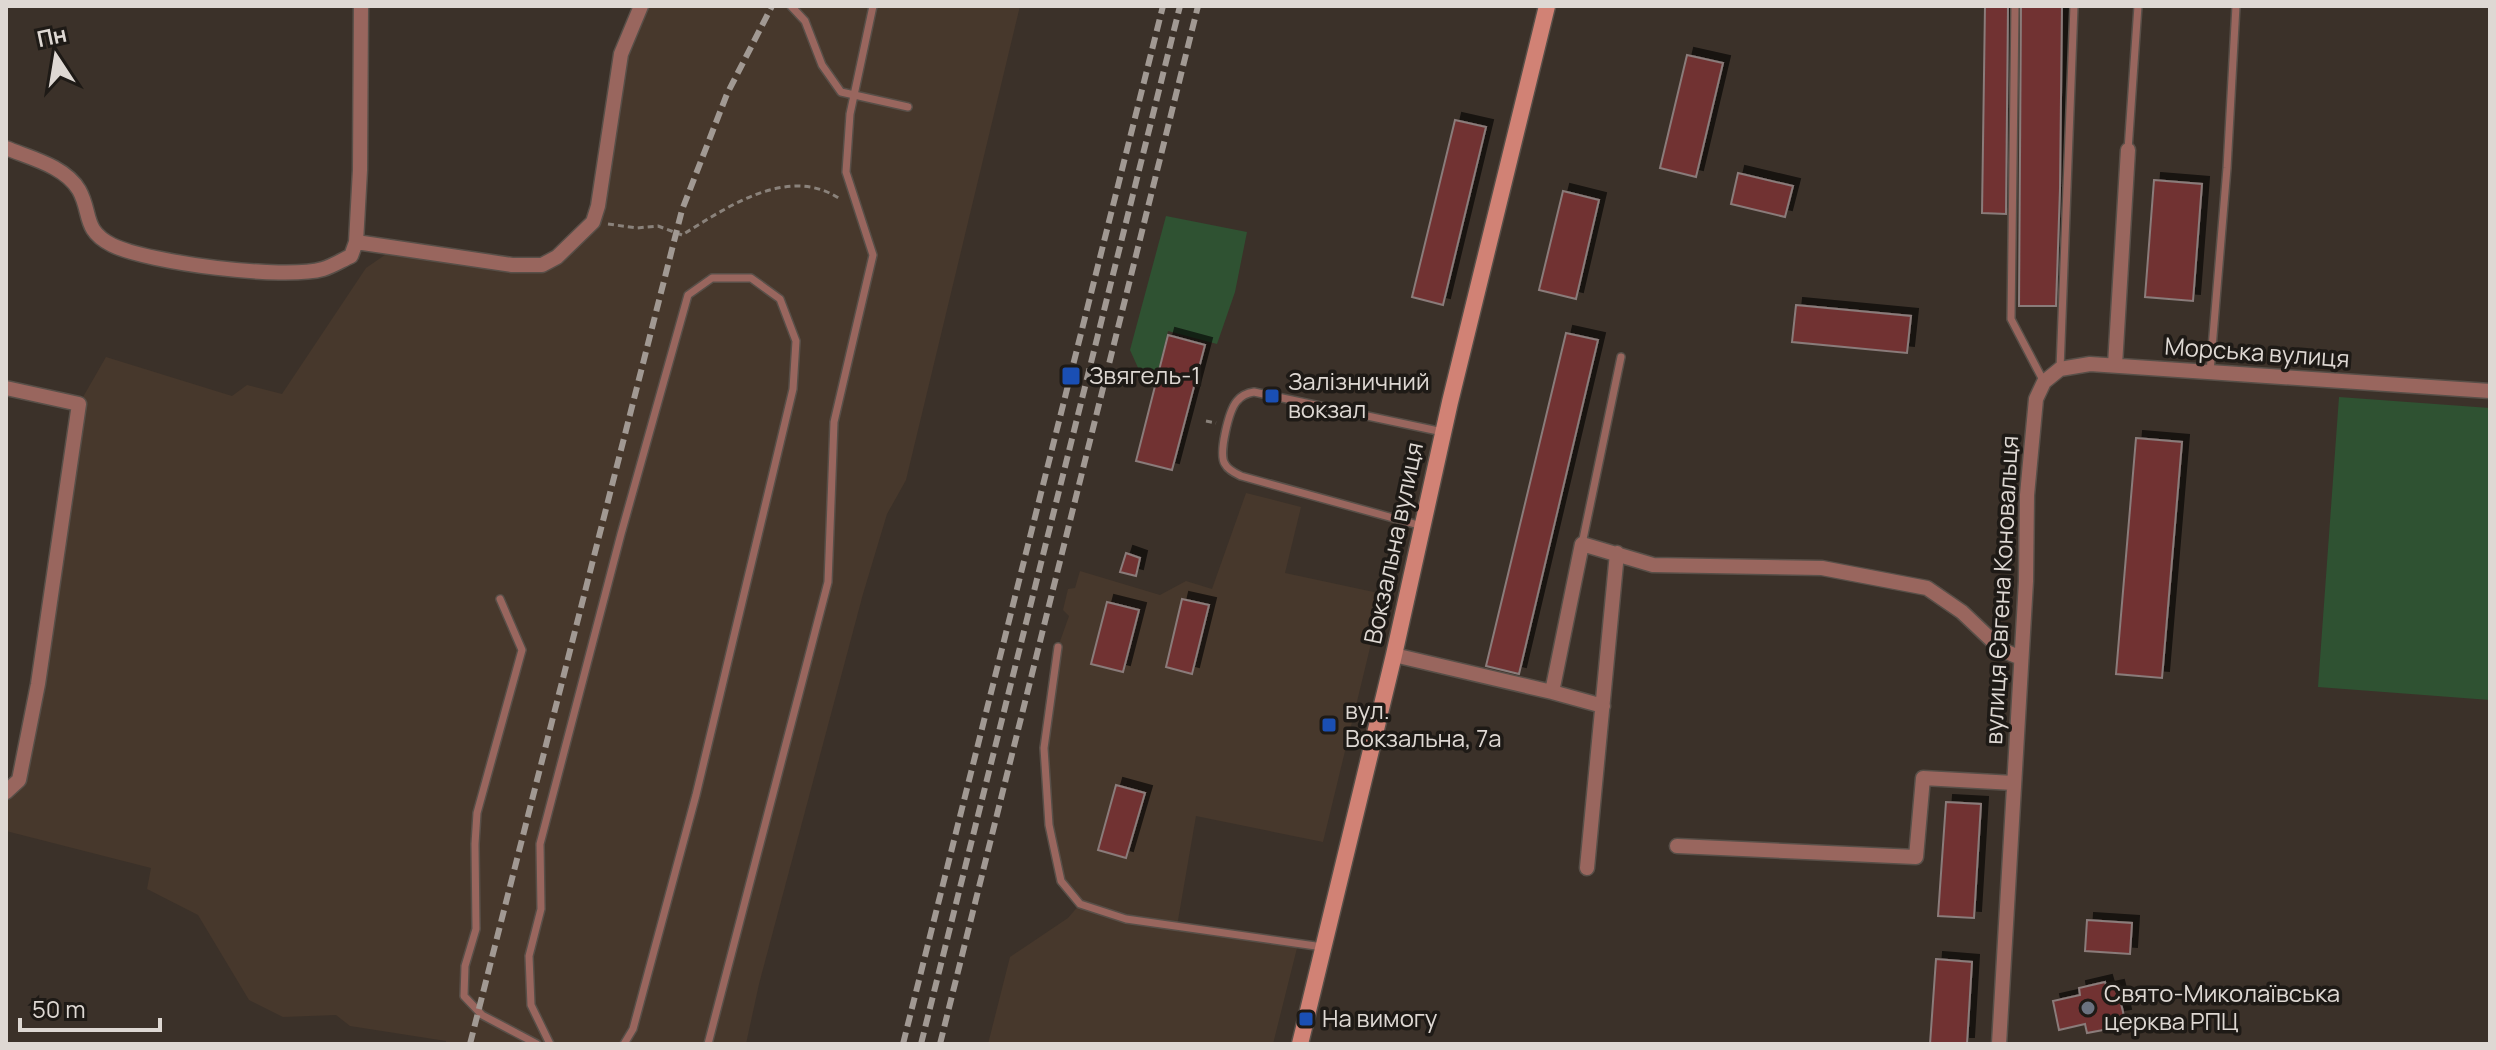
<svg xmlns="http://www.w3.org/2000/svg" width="2496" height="1050" font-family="Manrope,sans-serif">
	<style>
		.built { fill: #47382c }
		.green { fill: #2f5232 }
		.building { fill: #713333; stroke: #8a7b7a; stroke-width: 2; filter: url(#shadow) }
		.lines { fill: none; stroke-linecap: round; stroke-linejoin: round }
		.lane-casing { stroke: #584f48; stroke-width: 10 }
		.street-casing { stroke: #584f48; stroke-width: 17 }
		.secondary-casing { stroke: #584f48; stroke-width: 19 }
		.path { stroke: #8a827b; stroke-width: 3; stroke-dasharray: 6 4; stroke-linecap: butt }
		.lane { stroke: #99665e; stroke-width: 7 }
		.street { stroke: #99665e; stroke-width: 14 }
		.secondary { stroke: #d18275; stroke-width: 16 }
		.rail { stroke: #a19993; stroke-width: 6; stroke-dasharray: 12 6; stroke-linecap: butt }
		.transit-dot { fill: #1a4fb4; stroke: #1e1a16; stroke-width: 3 }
		.worship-dot { fill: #6b7280; stroke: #1e1a16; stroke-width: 3 }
		.labels { text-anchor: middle; stroke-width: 7; stroke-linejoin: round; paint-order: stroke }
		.street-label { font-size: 24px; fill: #ded8d3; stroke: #1e1a16 }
		.poi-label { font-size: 24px; fill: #ded8d3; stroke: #1e1a16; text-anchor: start }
	</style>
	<defs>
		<filter id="shadow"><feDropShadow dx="7" dy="-7" stdDeviation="0" flood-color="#0009"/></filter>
	</defs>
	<rect width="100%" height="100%" fill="#3b3129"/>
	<path class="built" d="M641 6H1020L906 480 887 514 863 594 759 984 746 1044H446V1041L350 1026 336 1015 283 1017 249 1000 198 915 147 889 151 868 6 831V792L19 780 79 404 106 357 232 396 247 385 282 394 366 268 395 248 542 265 593 222 615 88Z
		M1246 493 1301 507 1285 573 1383 594 1323 842 1196 816 1177 926 1298 944 1273 1044H988L1010 957 1068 918 1080 904 1061 881 1049 825 1044 748 1058 647 1069 616 1063 610 1068 589 1075 588 1080 571 1160 595 1186 581 1212 589Z"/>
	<path class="green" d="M1166 216 1247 232 1235 292 1217 344 1168 331 1157 375 1139 370 1130 350Z
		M2339 397 2490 408V700L2318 687Z"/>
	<path class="building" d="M1985 6H2008L2006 214 1982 213Z
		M2021 6H2062L2060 189 2056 306H2019Z
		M1687 55 1723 63 1696 177 1660 168Z
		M1455 120 1486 127 1443 305 1412 297Z
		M1738 173 1793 186 1785 217 1731 204Z
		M2154 180 2202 184 2193 301 2145 297Z
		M1563 191 1599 200 1576 299 1539 290Z
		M1796 305 1911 316 1907 353 1792 342Z
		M1566 333 1598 340 1519 674 1486 666Z
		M1168 335 1205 345 1172 470 1136 461Z
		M2136 438 2182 442 2162 678 2116 674Z
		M1126 553 1140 558 1136 576 1120 572Z
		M1182 599 1209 605 1192 674 1166 667Z
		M1107 602 1139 610 1123 672 1091 664Z
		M1116 785 1145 793 1126 858 1098 850Z
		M1946 802 1981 804 1974 918 1938 916Z
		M2087 920 2132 923 2130 954 2085 951Z
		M1936 959 1972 962 1967 1044H1930Z
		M2105 982 2107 989 2117 987 2124 1016 2112 1018 2114 1028 2087 1033 2085 1024 2059 1030 2053 1001 2080 995 2079 988Z"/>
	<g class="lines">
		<defs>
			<path id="lane" d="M791 6 805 21 822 65 841 92 908 107
				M2015 6 2011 319 2044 382
				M2128 150 2138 6
				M2060 369 2074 6
				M2210 372 2227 168 2236 6
				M1422 526 1241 476C1235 473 1228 470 1225 464 1218 454 1229 410 1237 401 1242 395 1247 393 1254 392L1443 432
				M1582 544 1621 357
				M500 599 522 650 477 813 475 844 476 929 465 966 464 996 482 1015 537 1044
				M1058 647 1044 748 1049 825 1061 881 1080 904 1126 919 1323 947
				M550 1044 531 1005 529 956 541 909 540 844 621 534 688 295 712 278H751L780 299 796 341 793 389 696 795 633 1029 624 1044
				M708 1044 828 582 834 422 873 255 846 172 850 114 873 6"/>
			<path id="street" d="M6 148C30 158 65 166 79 190 92 213 82 230 112 245 149 263 284 280 323 269 333 266 342 260 351 256L356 242 360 170 361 6
				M356 242 512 265H542L557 257 593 222 598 206 621 54 641 6
				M2115 365 2128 150
				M6 388 79 404 38 684 19 780 6 792
				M1394 655 1552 692 1582 544 1653 565 1822 568 1927 588 1962 612 2002 650 2021 658
				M1552 692 1603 706
				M1677 846 1916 857 1923 778 2014 783
				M1587 868 1617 553
				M1999 1044 2026 581 2027 495 2036 399 2044 382 2060 369 2090 364 2490 391"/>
			<path id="secondary" d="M1300 1044 1394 655 1450 402 1547 6"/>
		</defs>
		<use href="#lane" class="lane-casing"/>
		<use href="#street" class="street-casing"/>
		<use href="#secondary" class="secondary-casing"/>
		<path class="path" d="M608 224 637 228 658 226 682 235C726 208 788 164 840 199
			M1206 421 1216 423"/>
		<use href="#lane" class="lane"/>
		<use href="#street" class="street"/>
		<use href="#secondary" class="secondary"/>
		<path class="rail" d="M470 1044 682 210 727 94 772 6
			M903 1044 1163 6
			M921 1044 1180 6
			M940 1044 1198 6"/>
	</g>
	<g class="transit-dot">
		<rect x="1061" y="366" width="20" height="20" rx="4"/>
		<rect x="1264" y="388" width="16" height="16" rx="4"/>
		<rect x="1321" y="717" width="16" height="16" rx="4"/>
		<rect x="1298" y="1011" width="16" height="16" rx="4"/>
	</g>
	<circle class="worship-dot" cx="2088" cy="1008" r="8"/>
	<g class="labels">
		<g class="street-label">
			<text transform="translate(2257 353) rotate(4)" y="8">Морська вулиця</text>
			<text transform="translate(1394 543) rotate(-78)" y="8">Вокзальна вулиця</text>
			<text transform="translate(2002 590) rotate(-87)" y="8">вулиця Євгена Коновальця</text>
		</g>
		<g class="poi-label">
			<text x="1089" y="384">Звягель-1</text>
			<text x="1288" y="390">Залізничний<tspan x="1288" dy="28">вокзал</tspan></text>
			<text x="1345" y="719">вул.<tspan x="1345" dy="28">Вокзальна, 7а</tspan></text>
			<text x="2104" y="1002">Свято-Миколаївська<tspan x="2104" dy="28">церква РПЦ</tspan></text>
			<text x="1322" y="1027">На вимогу</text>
		</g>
	</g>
	<rect width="2496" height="1050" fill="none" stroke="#ded8d3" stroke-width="16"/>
	<g transform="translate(56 56) rotate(348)" stroke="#1e1a16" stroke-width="6" paint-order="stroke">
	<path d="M0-6L14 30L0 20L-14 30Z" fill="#ded8d3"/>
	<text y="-12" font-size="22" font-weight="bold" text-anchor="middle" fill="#ded8d3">Пн</text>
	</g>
	<path d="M20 1018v12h140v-12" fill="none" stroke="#ded8d3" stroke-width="4"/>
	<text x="32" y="1018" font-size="24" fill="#ded8d3" stroke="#1e1a16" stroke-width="6" paint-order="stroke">50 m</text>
</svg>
